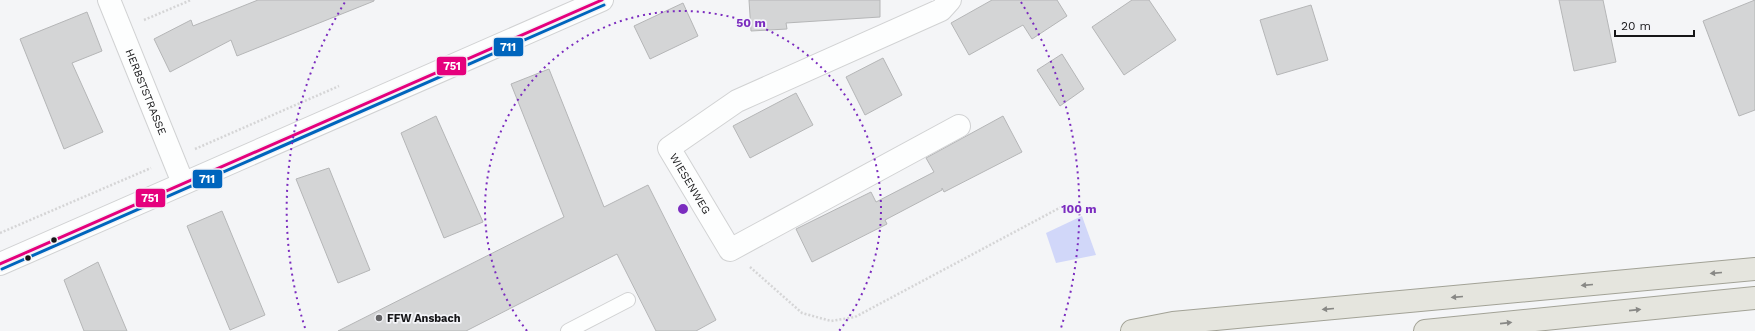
<svg xmlns="http://www.w3.org/2000/svg" width="1755" height="331" font-family="'Work Sans',sans-serif">
	<style>
		.green { fill: #d1d7f9 }
		.building { fill: #d4d5d6; stroke: #b5b6b7 }
		.lines { fill: none; stroke-linecap: round; stroke-linejoin: round }
		.service-casing { stroke: #d1d2d3; stroke-width: 16 }
		.minor-casing { stroke: #d1d2d3; stroke-width: 24 }
		.primary-casing { stroke: #a2a296; stroke-width: 24 }
		.path { stroke: #d5d5d6; stroke-width: 2.5; stroke-dasharray: 2 2; stroke-linecap: butt }
		.service { stroke: #fdfefe; stroke-width: 14 }
		.minor { stroke: #fdfefe; stroke-width: 22 }
		.primary { stroke: #e5e5de; stroke-width: 22 }
		.bus-1-casing { stroke: #f3f4f8; stroke-width: 6 }
		.bus-2-casing { stroke: #f3f4f8; stroke-width: 6 }
		.bus-1 { stroke: #e5007d; stroke-width: 3 }
		.bus-2 { stroke: #0065bd; stroke-width: 3 }
		.oneway { fill: #888885 }
		.ring { fill: none; stroke: #7b2cbf; stroke-width: 2; stroke-dasharray: 2 4 }
		.bus-dot { fill: #161618; stroke: #f3f4f8; stroke-width: 1.5 }
		.poi-dot { fill: #646466; stroke: #f3f4f8; stroke-width: 1.5 }
		.labels { text-anchor: middle; stroke-width: 3.5; stroke-linejoin: round; paint-order: stroke }
		.street-label { font-size: 11px; fill: #161618; stroke: #f3f4f8 }
		.poi-label { font-size: 11px; font-weight: bold; fill: #161618; stroke: #f3f4f8; text-anchor: start }
		.centre { fill: #7b2cbf; stroke: #f3f4f8; stroke-width: 2 }
		.ring-label { font-size: 12px; text-anchor: middle; font-weight: bold; fill: #7b2cbf; stroke: #f3f4f8; stroke-width: 3.5; stroke-linejoin: round; paint-order: stroke }
		.line-badge { stroke: #f3f4f8; stroke-width: 1.5 }
		.badge-label { font-size: 11px; text-anchor: middle; font-weight: bold; fill: #fff }
	</style>
	<rect width="100%" height="100%" fill="#f4f5f7"/>
	<path class="green" d="M1082 216 1096 255 1056 263 1046 233Z"/>
	<path class="building" d="M258 0H374V1L237 56 231 40 170 72 154 39 191 20 193 26Z
		M749 0H880V17L786 23 787 29 751 31Z
		M992 0H1057L1067 16 1032 39 1023 25 969 55 951 23Z
		M1132 0H1149L1176 40 1124 75 1092 27Z
		M1559 0H1603L1616 62 1574 71Z
		M1755 0V110L1739 116 1703 21Z
		M683 3 698 36 650 59 634 26Z
		M1311 5 1328 60 1277 75 1260 20Z
		M87 12 102 51 72 63 103 132 64 149 20 39Z
		M1062 54 1084 89 1060 106 1037 70Z
		M883 58 902 95 865 115 846 77Z
		M549 69 604 207 648 185 716 320 696 331H656L617 254 466 331H338L564 217 511 84Z
		M796 93 813 125 750 158 733 126Z
		M436 116 483 222 444 238 401 133Z
		M1003 116 1022 152 944 192 942 188V190L885 220 887 224 812 262 796 229 871 192 876 202 934 172 926 158Z
		M329 168 370 270 338 283 296 179Z
		M222 211 265 315 230 330 187 226Z
		M98 262 127 331H84L64 280Z"/>
	<g class="lines">
		<defs>
			<path id="service" d="M568 331 628 300"/>
			<g id="minor">
				<path id="s1" d="M109 0 183 183"/>
				<path id="s2" d="M950 0 941 10 737 101 669 148 730 250 959 126"/>
				<path d="M0 264 602 0"/>
			</g>
			<path id="primary" d="M1132 331 1173 323 1755 269
				M1425 331 1755 298"/>
		</defs>
		<use href="#service" class="service-casing"/>
		<use href="#minor" class="minor-casing"/>
		<use href="#primary" class="primary-casing"/>
		<path class="path" d="M144 20 191 0
			M195 149 339 86
			M0 233 151 168
			M750 267 802 313 831 321 855 317 1065 205"/>
		<use href="#service" class="service"/>
		<use href="#minor" class="minor"/>
		<use href="#primary" class="primary"/>
		<defs>
			<path id="bus-1" d="M0 264 602 0"/>
			<path id="bus-2" d="M2 269 604 5"/>
		</defs>
		<use href="#bus-1" class="bus-1-casing"/>
		<use href="#bus-2" class="bus-2-casing"/>
		<use href="#bus-1" class="bus-1"/>
		<use href="#bus-2" class="bus-2"/>
	</g>
	<defs><path id="oneway-solid" d="M-6-.8H1V-3.2L6.5 0L1 3.2V.8H-6Z"/></defs>
	<g class="oneway">
		<use href="#oneway-solid" transform="translate(1716 273) rotate(175)"/>
		<use href="#oneway-solid" transform="translate(1587 285) rotate(175)"/>
		<use href="#oneway-solid" transform="translate(1457 297) rotate(175)"/>
		<use href="#oneway-solid" transform="translate(1328 309) rotate(175)"/>
		<use href="#oneway-solid" transform="translate(1635 310) rotate(-6)"/>
		<use href="#oneway-solid" transform="translate(1506 323) rotate(-6)"/>
	</g>
	<g class="ring">
		<path d="M527 331A198 198 0 1 1 839 331"/>
		<path d="M305 328A396 396 0 0 1 345 2M1021 2A396 396 0 0 1 1061 328"/>
	</g>
	<g class="bus-dot">
		<circle cx="54" cy="240" r="3.5"/>
		<circle cx="28" cy="258" r="3.5"/>
	</g>
	<circle class="poi-dot" cx="379" cy="318" r="4"/>
	<g class="labels">
		<g class="street-label">
			<text dy="4" stroke="none"><textPath href="#s1" startOffset="99">HERBSTSTRASSE</textPath></text>
			<text dy="4" stroke="none"><textPath href="#s2" startOffset="361">WIESENWEG</textPath></text>
		</g>
		<g class="poi-label">
			<text x="387" y="322">FFW Ansbach</text>
		</g>
	</g>
	<circle cx="683" cy="209" r="6" class="centre"/>
	<g class="ring-label">
		<text x="751" y="27">50 m</text>
		<text x="1079" y="213">100 m</text>
	</g>
	<g class="line-badge">
		<rect x="493" y="37" width="31" height="20" rx="4" fill="#0065bd"/>
		<rect x="436" y="56" width="31" height="20" rx="4" fill="#e5007d"/>
		<rect x="192" y="169" width="31" height="20" rx="4" fill="#0065bd"/>
		<rect x="135" y="188" width="31" height="20" rx="4" fill="#e5007d"/>
	</g>
	<g class="badge-label">
		<text x="508" y="51">711</text>
		<text x="452" y="70">751</text>
		<text x="207" y="183">711</text>
		<text x="150" y="202">751</text>
	</g>
	<path d="M1615 30v6h79v-6" fill="none" stroke="#161618" stroke-width="2"/>
	<text x="1621" y="30" font-size="12" fill="#161618" stroke="#f3f4f8" stroke-width="3" paint-order="stroke">20 m</text>
</svg>
